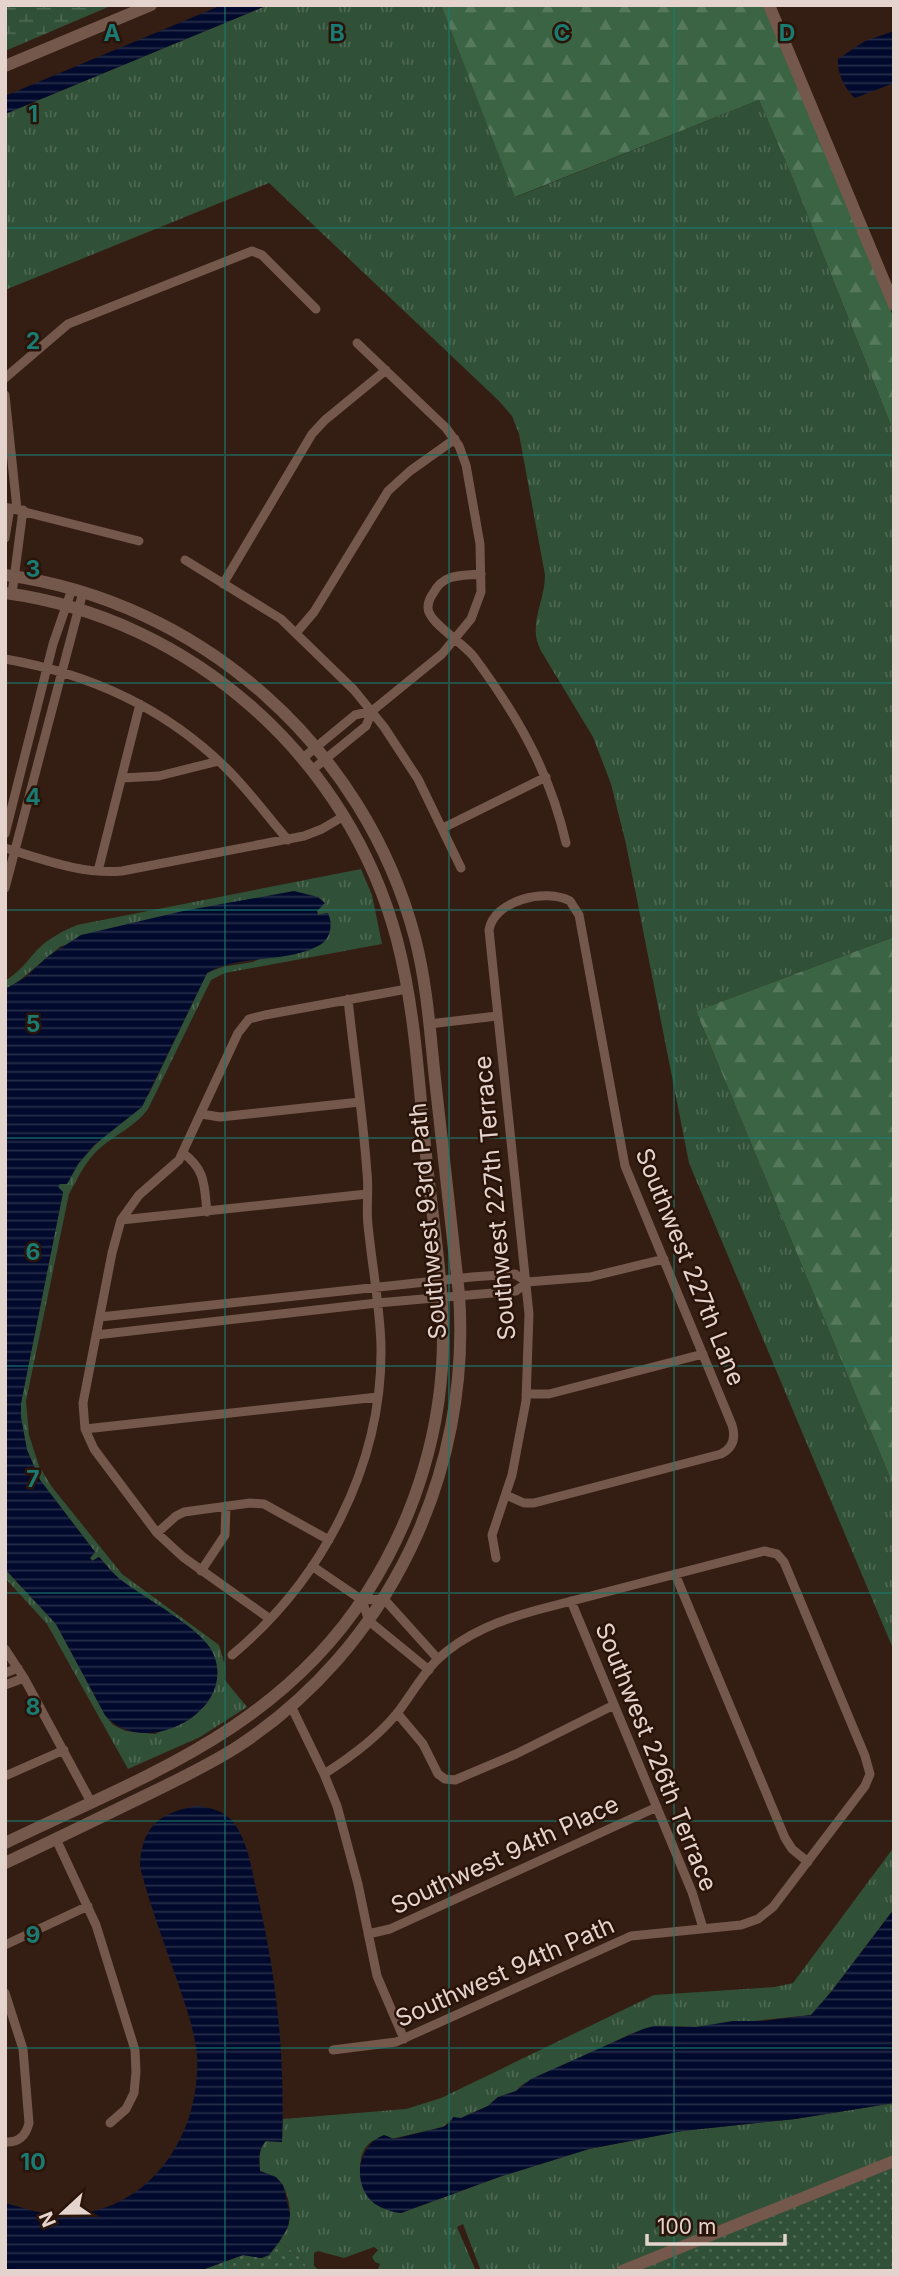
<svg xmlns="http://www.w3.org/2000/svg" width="899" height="2276" font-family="Inter,sans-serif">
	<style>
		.grass { fill: url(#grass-tufts) }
		.forest { fill: url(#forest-firs) }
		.wetland { fill: url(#wetland-marsh) }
		.park { fill: url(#park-dots) }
		.water { fill: url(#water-rules) }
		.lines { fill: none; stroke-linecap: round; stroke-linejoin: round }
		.street { stroke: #74584b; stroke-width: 9 }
		.secondary { stroke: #74584b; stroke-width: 12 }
		.grid { fill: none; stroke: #1a7b73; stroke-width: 2; stroke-opacity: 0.55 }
		.labels { text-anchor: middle; stroke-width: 5; stroke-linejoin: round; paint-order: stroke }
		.street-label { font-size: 24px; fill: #e5d4cd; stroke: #2a1409 }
		.grid-label { font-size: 23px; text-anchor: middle; font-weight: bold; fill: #1a7b73; stroke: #2a1409; stroke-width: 5; stroke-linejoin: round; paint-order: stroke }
	</style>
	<defs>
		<pattern id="grass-tufts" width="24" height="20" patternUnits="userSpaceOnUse" patternTransform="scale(1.75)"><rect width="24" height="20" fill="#305037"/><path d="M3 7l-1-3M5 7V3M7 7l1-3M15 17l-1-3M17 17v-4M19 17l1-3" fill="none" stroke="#4e6853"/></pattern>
		<pattern id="forest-firs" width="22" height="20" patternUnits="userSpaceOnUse" patternTransform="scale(1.75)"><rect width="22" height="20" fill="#3a6443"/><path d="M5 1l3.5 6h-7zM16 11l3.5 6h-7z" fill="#56795d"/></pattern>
		<pattern id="wetland-marsh" width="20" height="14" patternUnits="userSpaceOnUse" patternTransform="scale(1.75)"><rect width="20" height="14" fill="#305037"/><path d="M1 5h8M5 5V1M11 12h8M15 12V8" fill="none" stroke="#4e6853"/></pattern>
		<pattern id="park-dots" width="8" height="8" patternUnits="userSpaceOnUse" patternTransform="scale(1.75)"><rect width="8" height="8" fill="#305037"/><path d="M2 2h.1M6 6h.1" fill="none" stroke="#4e6853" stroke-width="1.8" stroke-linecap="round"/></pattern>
		<pattern id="water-rules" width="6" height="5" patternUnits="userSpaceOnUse" patternTransform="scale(1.75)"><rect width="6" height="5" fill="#010a2c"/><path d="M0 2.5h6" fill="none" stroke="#262d49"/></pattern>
	</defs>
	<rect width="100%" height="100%" fill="#341d12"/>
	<path class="grass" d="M268 5H441L516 197 759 100 793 179 894 433V937L696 1011 894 1487V1651L689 1163 626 844 611 784 593 737 541 651C527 625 545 602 545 575L519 434 512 416 498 400 269 183 5 290V114Z
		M361 869 372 895 382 944 225 973 211 980 148 1109C136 1126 116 1134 100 1148 86 1160 78 1178 69 1194L26 1401 29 1435 39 1466 52 1487 122 1574 219 1645 225 1666 224 1679 247 1707 200 1737 128 1769 47 1624 5 1578V1569L56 1624 105 1715 113 1725 126 1731 155 1734 192 1717 217 1672 214 1656 200 1636 119 1579 99 1557 93 1561 90 1558 95 1552 40 1480 27 1450 21 1418V1403L63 1193 58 1187 59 1184H67L78 1164 94 1146 149 1094 207 973 222 967 253 962 331 923 327 913 318 915 317 911 61 946 14 985 5 989V981C23 969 25 963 38 949 49 938 63 931 77 925Z
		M894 1847V1909L831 1992 811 2015 696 2027 654 2026 633 2033 523 2084 516 2091 498 2097 488 2106 461 2118 451 2120 443 2127 391 2139 388 2136C383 2138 375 2139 371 2142 353 2155 359 2191 375 2203 383 2209 392 2211 401 2213L499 2177 589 2149 682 2131 796 2119 894 2103V2156L610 2271H481L463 2224 457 2227 476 2271H377L380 2264 375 2262 372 2257 378 2250 374 2247 344 2258 318 2251 314 2253V2266L320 2271H309L301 2258 279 2242C282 2237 286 2231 288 2226 293 2213 288 2186 276 2178 272 2175 265 2173 260 2171 259 2161 258 2149 266 2141L282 2142 283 2119 406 2109 441 2098 654 1995 775 1987 793 1983Z"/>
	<path class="forest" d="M441 5H763L894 318V433L793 179 759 100 515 197Z
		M894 937V1487L696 1011Z"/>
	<path class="wetland" d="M5 5H113L5 51Z"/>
	<path class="park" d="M894 2167V2271H635Z
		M279 2242 301 2258 309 2271H199L243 2255 262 2258 269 2255Z"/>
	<path class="water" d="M222 5H268L5 114V96Z
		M894 31V83L855 98C845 89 837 73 838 59L865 41Z
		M294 891 318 897 325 903 317 911 318 915 328 913C333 925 331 940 318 946 287 963 236 955 207 973L142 1107 94 1145 78 1164 67 1184H60L58 1187 63 1192 21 1403V1418L27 1450 40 1480 95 1552 90 1558 92 1561 99 1557C106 1565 113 1574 121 1580 144 1598 202 1628 213 1653 239 1711 144 1761 105 1715L56 1624 5 1569V989L26 977 47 957 81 935 183 911Z
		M196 1806C211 1807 224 1811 234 1823 248 1842 252 1871 257 1893 277 1978 285 2055 282 2142L266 2141C258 2149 259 2161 260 2171L276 2177 283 2185 290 2214 288 2227 279 2242 269 2255 261 2258 243 2255 199 2271H5V2203C24 2208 44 2215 63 2215 149 2214 201 2136 197 2056 195 2031 186 2007 178 1983 165 1945 150 1906 140 1867 141 1828 158 1813 196 1806Z
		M894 1909V2103L795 2119 682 2131 589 2149 499 2177 401 2213C392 2212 383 2209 375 2204 351 2186 357 2145 384 2135L394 2139 443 2127 450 2123 453 2117 461 2118 488 2106 498 2097 516 2091 531 2079 643 2029 654 2026 696 2027 733 2021H763L811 2015 831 1992Z"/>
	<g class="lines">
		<path class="street" d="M5 378 68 324 252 251 262 255 316 309
			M5 395 17 509
			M5 507 139 541
			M5 538 10 508
			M185 560 281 619 354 690 384 727 418 779 461 868
			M481 574C462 576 444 573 434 592 431 596 428 602 428 607 427 622 464 643 474 657 517 715 550 772 566 843
			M223 584 312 434 325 420 386 370
			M12 594 23 510
			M296 633 314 612 388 491 410 471 455 439
			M5 659C91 674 166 708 228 770 250 792 268 817 288 840
			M303 758 355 715 372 711 442 654 471 619 481 592 480 544 466 465 459 446 446 428 357 343
			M312 770 366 726 372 711
			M122 778 159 776 219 761
			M443 828 546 777
			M5 834 53 644 72 589
			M5 848C42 859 83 875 122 871L304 836 322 829 344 816
			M98 871 140 704
			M5 888 83 592
			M429 1024 497 1016
			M201 1114 220 1117 360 1102
			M183 1153C206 1170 204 1185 207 1212
			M121 1220 367 1194
			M100 1317 472 1277 515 1274 527 1282
			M96 1335 377 1303 516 1291 527 1282 590 1277 664 1259
			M526 1394H549L703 1354
			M85 1429 378 1397
			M157 1533 176 1516 184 1512 250 1503 264 1504 329 1540
			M496 1558 492 1535 512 1475 526 1401 529 1314 489 930C494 900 546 888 570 901L579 915 625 1166 732 1425C736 1438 733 1448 721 1454L534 1503H524L506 1495
			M312 1566 362 1600
			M201 1571 225 1535 226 1506
			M675 1574 785 1838 792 1849 808 1862
			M362 1600 384 1599 438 1659
			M362 1600 369 1621 429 1670
			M571 1601 692 1892 703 1928
			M270 1619 183 1557 157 1533 94 1449 85 1429 83 1403 112 1253 121 1220 139 1195 179 1160 238 1033 249 1019 265 1015 407 989
			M5 1649 24 1678 91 1802
			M232 1655C322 1580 383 1465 381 1346 380 1306 372 1266 368 1225 366 1208 369 1190 367 1173 363 1115 354 1057 348 999
			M5 1673 18 1668
			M5 1685 24 1678
			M291 1706 324 1774 337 1806 358 1884 377 1976 404 2039
			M397 1713 423 1744 438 1774 445 1779 455 1780 516 1754 614 1705
			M324 1774C351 1757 378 1737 398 1712 411 1695 422 1675 437 1660 465 1633 501 1620 537 1610L764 1551 777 1554 784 1562 865 1756 870 1774 865 1786 773 1907 758 1919 741 1925 631 1936 396 2042 333 2050
			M5 1776 64 1750
			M56 1839 96 1925 135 2050 136 2072 134 2093 126 2109 110 2123
			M368 1934 390 1929 657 1807
			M5 1945 88 1906
			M5 1993 23 2049 29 2123C26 2136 18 2143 5 2142"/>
		<path class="secondary" d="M769 5 894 305
			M5 66 151 5
			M5 575C201 601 365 748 415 938 427 984 430 1032 435 1079 443 1151 451 1223 459 1294 472 1473 388 1649 237 1747 204 1768 169 1784 134 1801 91 1822 48 1843 5 1863
			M5 593C192 618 349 759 397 940 416 1013 419 1090 427 1165 433 1220 442 1276 443 1332 444 1425 416 1517 366 1594 278 1730 144 1776 5 1843
			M622 2271 894 2161"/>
	</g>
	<path class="grid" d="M225 5V2271M449 5V2271M674 5V2271M5 228H894M5 455H894M5 683H894M5 910H894M5 1138H894M5 1366H894M5 1593H894M5 1821H894M5 2048H894"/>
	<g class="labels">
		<g class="street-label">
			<text transform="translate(495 1198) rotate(-95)" y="8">Southwest 227th Terrace</text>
			<text transform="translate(428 1221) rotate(-95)" y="8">Southwest 93rd Path</text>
			<text transform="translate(690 1267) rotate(68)" y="8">Southwest 227th Lane</text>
			<text transform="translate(656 1757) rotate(68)" y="8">Southwest 226th Terrace</text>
			<text transform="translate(505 1855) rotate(-25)" y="8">Southwest 94th Place</text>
			<text transform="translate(505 1972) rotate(-24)" y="8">Southwest 94th Path</text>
		</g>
	</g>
	<g class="grid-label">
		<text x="112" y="41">A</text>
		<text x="337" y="41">B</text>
		<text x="562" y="41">C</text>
		<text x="787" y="41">D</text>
		<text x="33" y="122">1</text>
		<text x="33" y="349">2</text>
		<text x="33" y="577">3</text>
		<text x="33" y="805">4</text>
		<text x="33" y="1032">5</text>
		<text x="33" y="1260">6</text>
		<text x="33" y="1487">7</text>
		<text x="33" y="1715">8</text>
		<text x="33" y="1943">9</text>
		<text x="33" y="2170">10</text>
	</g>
	<rect width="899" height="2276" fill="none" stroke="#e5d4cd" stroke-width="14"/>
	<g transform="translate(63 2213) rotate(248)" stroke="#2a1409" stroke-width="5" paint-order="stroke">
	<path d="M0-5L12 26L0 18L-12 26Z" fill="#e5d4cd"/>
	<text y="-10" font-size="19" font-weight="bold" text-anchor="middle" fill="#e5d4cd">N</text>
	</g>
	<path d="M647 2234v10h138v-10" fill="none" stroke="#e5d4cd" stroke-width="3.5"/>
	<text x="657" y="2234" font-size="21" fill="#e5d4cd" stroke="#2a1409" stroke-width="5" paint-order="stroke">100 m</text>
</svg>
